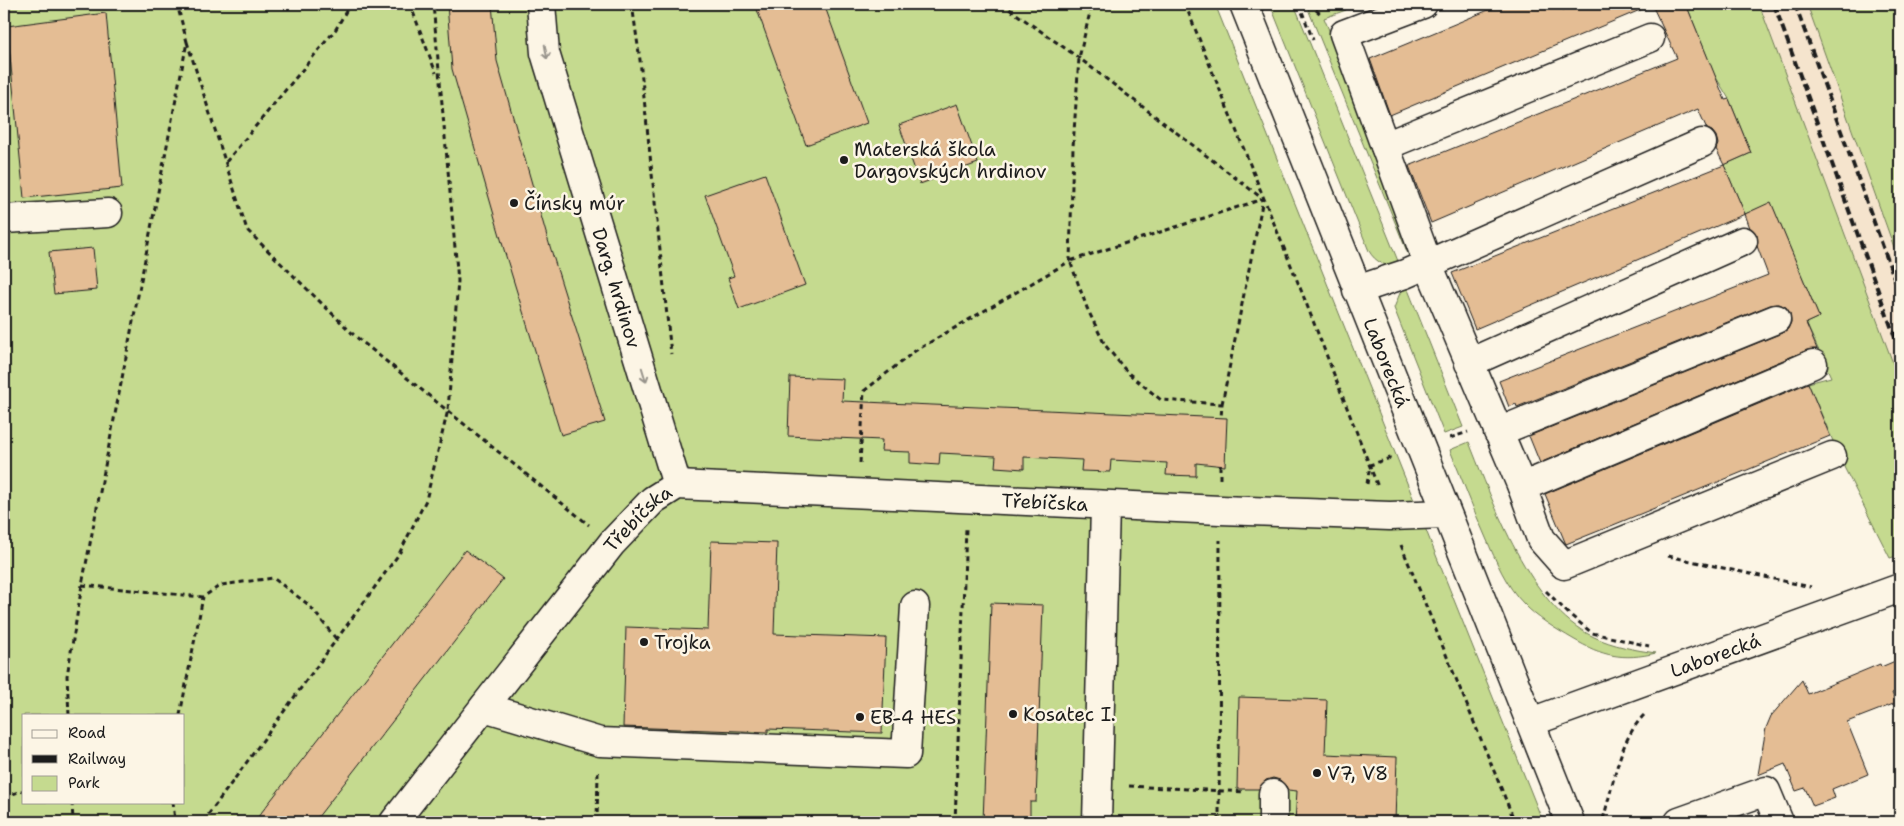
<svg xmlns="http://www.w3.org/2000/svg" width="1904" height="826" font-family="'Shantell Sans',sans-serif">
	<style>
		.built { fill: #f5e4cd }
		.green { fill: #c5da8f; stroke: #707b56; fill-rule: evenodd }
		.building { fill: #e4bd94; stroke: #1c1c1c }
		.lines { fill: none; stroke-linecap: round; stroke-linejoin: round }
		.minor-casing { stroke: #1c1c1c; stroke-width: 31 }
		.path { stroke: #1c1c1c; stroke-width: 3; stroke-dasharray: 5 4; stroke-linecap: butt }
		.minor { stroke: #fcf5e5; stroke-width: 28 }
		.rail { stroke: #1c1c1c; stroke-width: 4; stroke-dasharray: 8 4; stroke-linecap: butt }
		.oneway { stroke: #97938b }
		.poi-dot { fill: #1c1c1c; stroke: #fcf5e5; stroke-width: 2 }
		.labels { text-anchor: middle; stroke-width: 5; stroke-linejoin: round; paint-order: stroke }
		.poi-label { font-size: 19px; fill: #1c1c1c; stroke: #fcf5e5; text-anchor: start }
		.street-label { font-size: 19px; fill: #1c1c1c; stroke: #fcf5e5 }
	</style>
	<rect width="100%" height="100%" fill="#fcf5e5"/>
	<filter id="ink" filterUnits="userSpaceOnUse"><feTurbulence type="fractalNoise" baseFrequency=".02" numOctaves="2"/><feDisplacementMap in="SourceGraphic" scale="10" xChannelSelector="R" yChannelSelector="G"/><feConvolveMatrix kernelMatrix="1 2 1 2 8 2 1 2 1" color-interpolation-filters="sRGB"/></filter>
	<g filter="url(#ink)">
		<path class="built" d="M1759 4H1807L1900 264V382Z"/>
		<path class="green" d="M4 4H1215L1543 822H4ZM24 715H184V802H24Z
			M1270 4H1294L1400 266C1387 268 1375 262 1369 251Z
			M1306 4H1343L1346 10 1324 18 1414 237V251L1410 259Z
			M1686 4H1759L1900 382V555L1890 558 1845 469 1808 383 1831 377 1806 323 1819 317 1771 203 1745 214 1724 165 1751 153 1729 99 1714 74Z
			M1807 4H1900V264Z
			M1407 287 1463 427 1444 434 1394 308 1400 293Z
			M1469 442C1494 504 1529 607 1594 637 1613 646 1635 650 1656 653 1623 661 1602 656 1573 639 1556 629 1537 618 1524 604 1506 586 1496 561 1486 538 1473 509 1462 479 1450 450Z"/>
		<path class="building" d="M447 4H492L497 61 548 240 605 422 561 435 505 253 452 69Z
			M755 4H824L867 123 806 145Z
			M1503 4H1561L1563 10 1579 4H1686L1725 100 1729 99 1751 153 1724 165 1745 214 1475 329 1452 273 1724 165 1716 149 1718 144 1716 136 1712 131 1707 129 1698 109 1431 223 1409 166 1677 58 1652 5 1390 115 1370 59Z
			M106 13 122 188 24 198 7 26Z
			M957 104 978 163 920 184 899 125Z
			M765 174 805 285 739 309 728 278 734 276 705 195Z
			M1771 202 1819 317 1806 323 1817 349 1807 350 1540 463 1529 436 1782 333 1788 329 1791 322 1790 313 1786 307 1779 304 1770 305 1517 407 1516 404 1509 407 1499 381 1768 275 1757 246V235L1750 228 1745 214Z
			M93 248 97 290 54 294 49 252Z
			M790 377 843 379 842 401 1227 418 1225 466 1196 463V476L1166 475 1167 463 1111 460 1110 472 1081 471 1082 460 1024 457V469L995 467 996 456 940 453 939 465 910 463V452L881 451 882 440 788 436Z
			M1808 383 1830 436 1606 528 1566 544 1565 542 1545 494Z
			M711 541 777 543 774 634 886 638 882 733 768 729V732L623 727 626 627 708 630Z
			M465 550 503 579 395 718 314 822H254Z
			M991 603 1043 605 1036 802H1030V822H983Z
			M1900 659V690L1892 693 1896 703 1847 722 1868 774 1832 789 1835 798 1813 806 1805 788 1796 791 1785 764 1758 775 1766 728 1771 716 1802 680 1808 694 1880 664 1881 667Z
			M1239 697 1327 700 1325 754 1397 757 1395 822H1295L1297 791 1288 790 1286 786 1280 780 1273 778 1266 780 1259 789H1237Z"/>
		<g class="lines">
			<defs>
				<g id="minor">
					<path id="s1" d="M541 4 545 53 677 485"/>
					<path id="s2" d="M1244 4 1570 822"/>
					<path d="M1423 4 1344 34 1428 264 1522 487 1541 539 1564 565 1832 456"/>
					<path d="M1385 146 1650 38"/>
					<path d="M4 219 108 213"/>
					<path d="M1357 290 1405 274 1702 143"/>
					<path d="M1469 363 1743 241"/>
					<path d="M1498 432 1776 319"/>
					<path d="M1522 487 1813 364"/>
					<path d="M484 707 600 742 906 754 915 606"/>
					<path id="s3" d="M1531 722 1900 588"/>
					<path id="s4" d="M394 822 612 543 653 500 677 485 1220 510 1390 516 1446 514"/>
					<path d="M1097 822 1105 506"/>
					<path d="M1273 822V794"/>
					<path d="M1679 822 1766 791 1779 822"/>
				</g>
			</defs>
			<use href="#minor" class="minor-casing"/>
			<path class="path" d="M410 4 436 73
				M632 4 640 60 671 354
				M1002 4 1079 58 1263 199 1070 261 1087 308 1105 345 1127 372 1161 400 1222 404 1221 418
				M1185 4 1301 290 1378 487
				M1299 4 1313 40
				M1309 4 1322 15
				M187 42 247 230 355 336 589 525
				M226 162 336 29 350 4
				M1222 404 1263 199
				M1450 438 1468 432
				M860 463 864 391 915 351 1070 261 1073 147 1079 58 1092 4
				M1220 465V479
				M1367 484 1370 465 1393 457
				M1401 545 1515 822
				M1668 556 1811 587
				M82 585 203 597 221 585 273 578 309 605 337 640
				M1546 591 1569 614 1592 633 1649 646
				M69 715 67 676 82 585 187 42 177 4
				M180 715 203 597
				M1129 786 1245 792
				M4 797 24 790
				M72 802 73 822
				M173 802 175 822
				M1603 819C1614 784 1618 741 1645 714
				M203 822 399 554 426 500 448 410 458 281 433 4
				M597 822 598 772
				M955 822 966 528
				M1219 822 1220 540"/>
			<use href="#minor" class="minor"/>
			<path class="rail" d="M1774 4 1900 351
				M1795 4 1900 294"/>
		</g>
		<defs><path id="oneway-shaft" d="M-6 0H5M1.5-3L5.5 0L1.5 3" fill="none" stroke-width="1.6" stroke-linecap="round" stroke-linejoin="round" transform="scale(1.25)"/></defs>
		<g class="oneway">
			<use href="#oneway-shaft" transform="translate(546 52) rotate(80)"/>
			<use href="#oneway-shaft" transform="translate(644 375) rotate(73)"/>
		</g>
	</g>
	<g class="poi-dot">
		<circle cx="844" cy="160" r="5"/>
		<circle cx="514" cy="203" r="5"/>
		<circle cx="644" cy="642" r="5"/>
		<circle cx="1013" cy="714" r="5"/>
		<circle cx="860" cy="717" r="5"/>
		<circle cx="1317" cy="773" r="5"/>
	</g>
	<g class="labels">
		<g class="poi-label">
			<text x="854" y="156">Materská škola<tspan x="854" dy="22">Dargovských hrdinov</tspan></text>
			<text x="524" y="210">Čínsky múr</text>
			<text x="654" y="649">Trojka</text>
			<text x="1023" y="721">Kosatec I.</text>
			<text x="870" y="724">EB-4 HES</text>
			<text x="1327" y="780">V7, V8</text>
		</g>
		<g class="street-label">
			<text dy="7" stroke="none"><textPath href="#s1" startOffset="295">Darg. hrdinov</textPath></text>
			<text dy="7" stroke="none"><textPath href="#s2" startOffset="386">Laborecká</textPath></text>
			<text dy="7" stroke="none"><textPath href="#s4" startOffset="810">Třebíčska</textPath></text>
			<text dy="7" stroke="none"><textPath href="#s4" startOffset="390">Třebíčska</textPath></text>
			<text dy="7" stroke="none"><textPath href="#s3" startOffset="196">Laborecká</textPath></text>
		</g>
	</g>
	<rect width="1904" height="826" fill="none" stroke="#fcf5e5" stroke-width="20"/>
	<rect x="10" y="10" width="1884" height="806" fill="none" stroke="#1c1c1c" stroke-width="2" filter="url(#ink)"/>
	<rect x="22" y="714" width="162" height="90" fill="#fcf5e5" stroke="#a29e95"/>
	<rect x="32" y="730" width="25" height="8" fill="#fcf5e5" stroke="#a29e95"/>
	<text x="68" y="738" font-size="15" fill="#1c1c1c">Road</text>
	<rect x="32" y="755" width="25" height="8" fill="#1c1c1c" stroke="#a29e95"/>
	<text x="68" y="764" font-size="15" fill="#1c1c1c">Railway</text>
	<rect x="32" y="776" width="25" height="15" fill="#c5da8f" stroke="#a29e95"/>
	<text x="68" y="788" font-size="15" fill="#1c1c1c">Park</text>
</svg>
